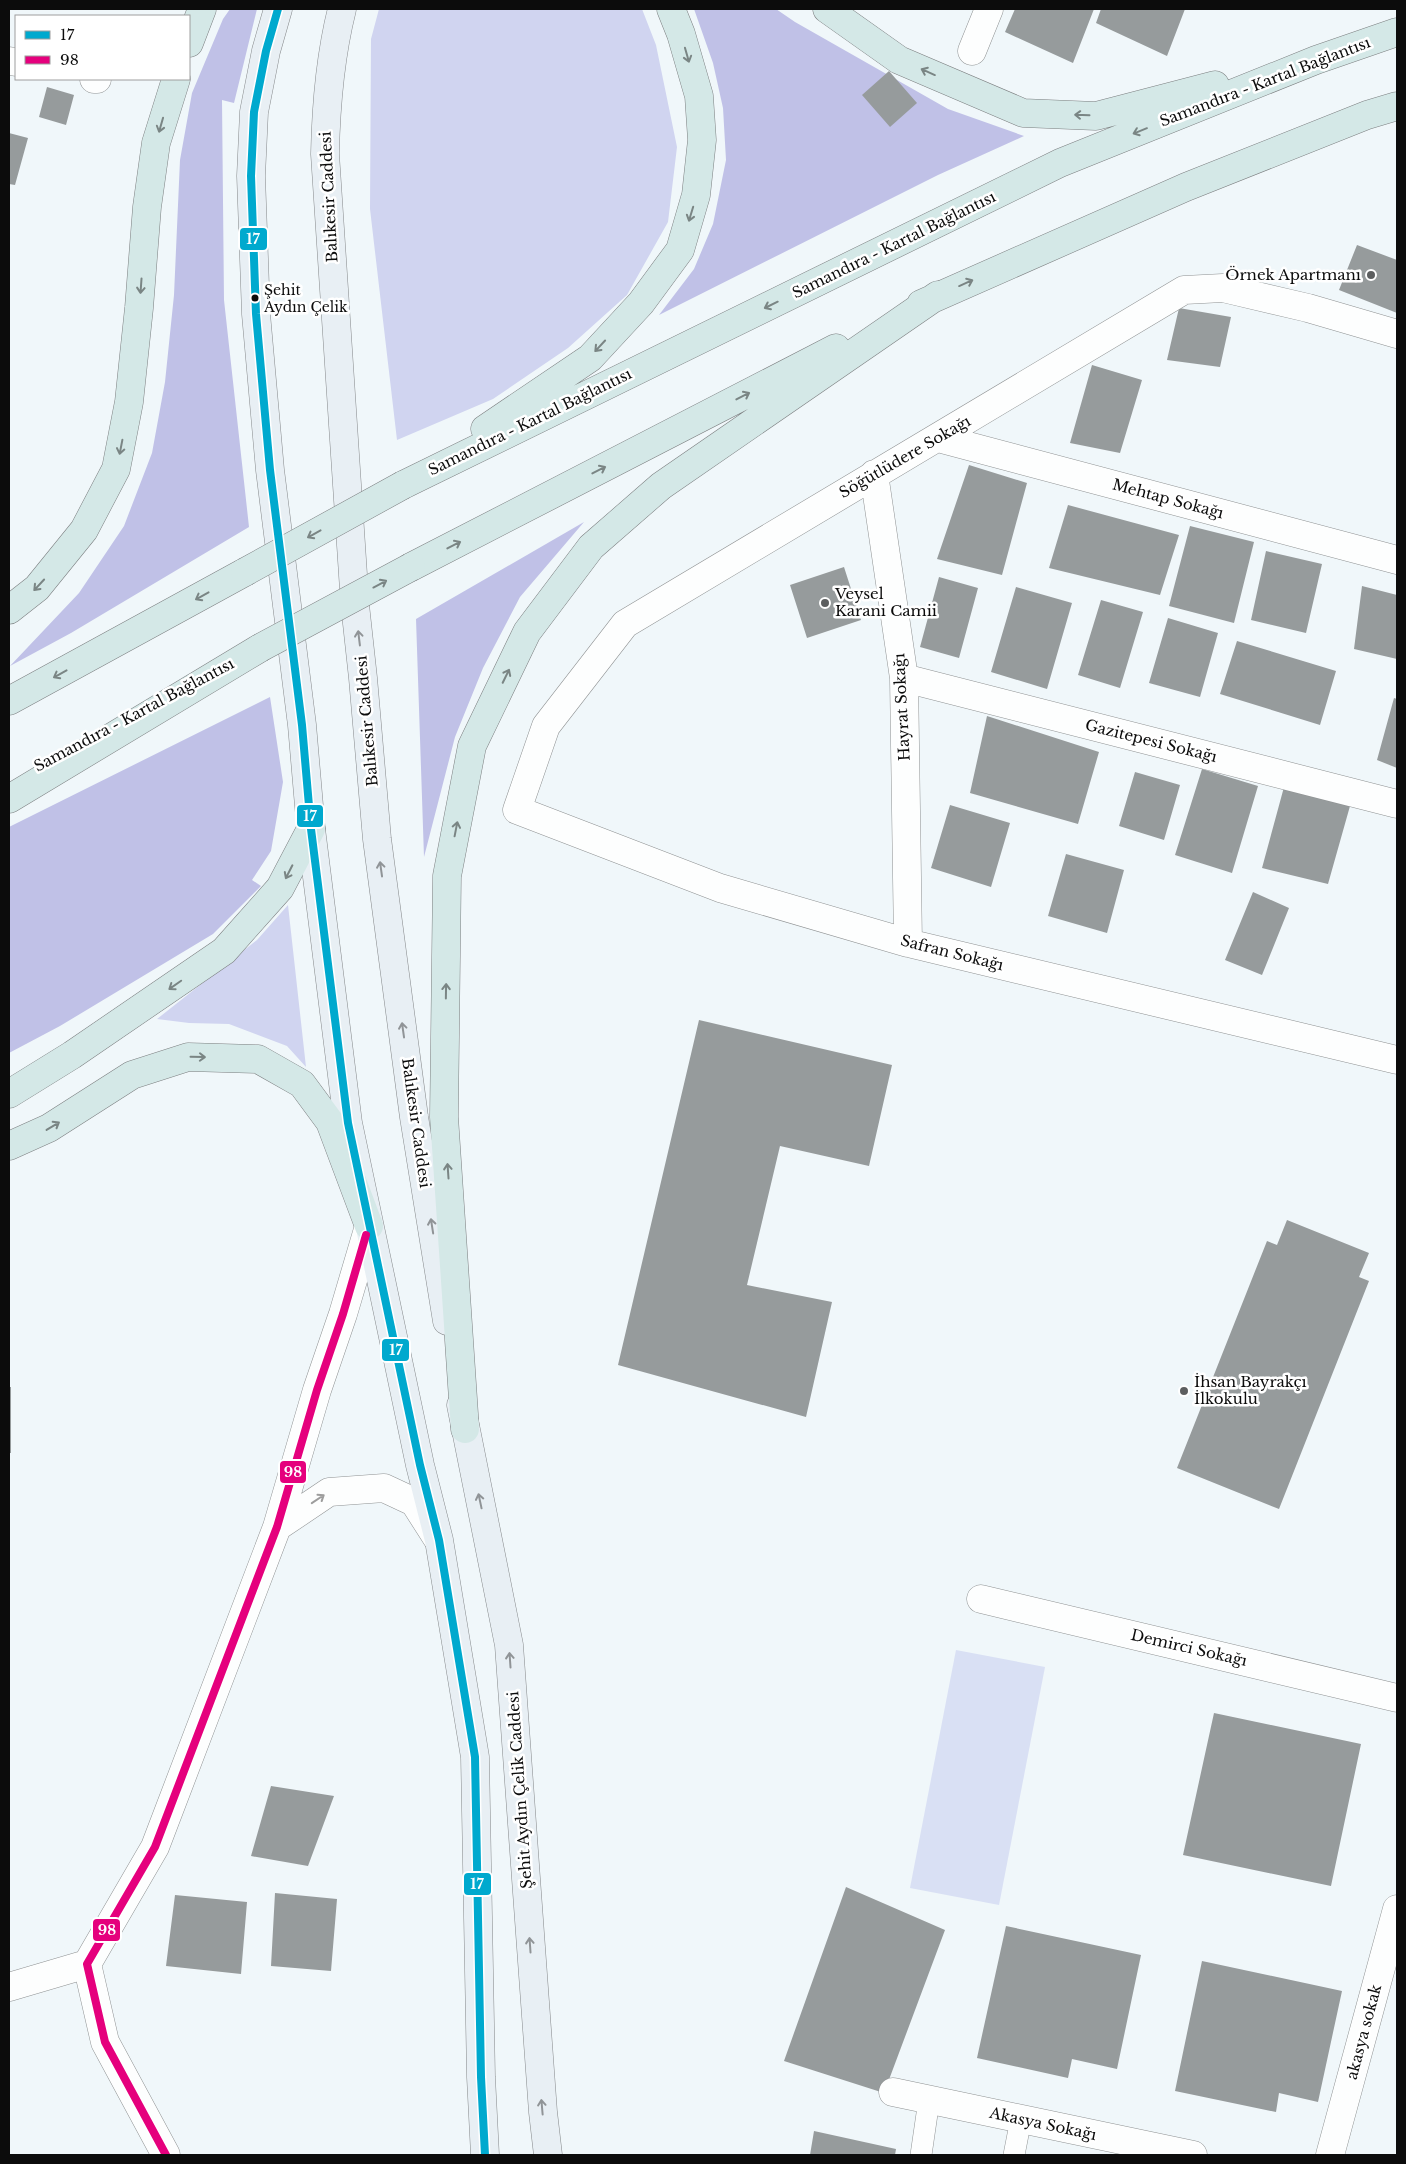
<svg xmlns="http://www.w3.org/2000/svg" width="1406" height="2164" font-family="'Libre Baskerville',serif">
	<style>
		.green { fill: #d0d4f0 }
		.forest { fill: #c0c1e7 }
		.pitch { fill: #d9e0f4 }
		.building { fill: #969b9c }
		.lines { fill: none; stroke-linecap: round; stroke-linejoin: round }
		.service-casing { stroke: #8f9293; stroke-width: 22 }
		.minor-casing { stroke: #8f9293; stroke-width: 29 }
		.tertiary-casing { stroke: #8f9293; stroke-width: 29 }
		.secondary-casing { stroke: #85888a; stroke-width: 29 }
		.motorway-casing { stroke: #7c7f80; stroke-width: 29 }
		.service { stroke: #fdfefe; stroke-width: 21 }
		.minor { stroke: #fdfefe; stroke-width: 28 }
		.tertiary { stroke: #fdfefe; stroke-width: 28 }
		.secondary { stroke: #e8eff4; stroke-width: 28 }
		.motorway { stroke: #d4e8e7; stroke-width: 28 }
		.motorway-bridge-casing { stroke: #7c7f80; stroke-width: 29; stroke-linecap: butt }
		.motorway-bridge { stroke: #d4e8e7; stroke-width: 28 }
		.bus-1-casing { stroke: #fff; stroke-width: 11 }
		.bus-2-casing { stroke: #fff; stroke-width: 11 }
		.bus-1 { stroke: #00a9ce; stroke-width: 8 }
		.bus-2 { stroke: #e5007d; stroke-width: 8 }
		.oneway { stroke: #7a8584 }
		.oneway2 { stroke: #909497 }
		.oneway3 { stroke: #9d9d9d }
		.poi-dot { fill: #5c5e5f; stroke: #fff; stroke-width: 2 }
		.bus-dot { fill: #0c0c0c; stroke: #fff; stroke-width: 2 }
		.labels { text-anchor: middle; stroke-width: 5; stroke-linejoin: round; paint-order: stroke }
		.bus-label { font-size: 14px; fill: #0c0c0c; stroke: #fff; text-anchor: start }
		.street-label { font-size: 15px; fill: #0c0c0c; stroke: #fff }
		.poi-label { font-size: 15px; fill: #0c0c0c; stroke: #fff; text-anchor: start }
		.line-badge { stroke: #fff; stroke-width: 2 }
		.badge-label { font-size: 14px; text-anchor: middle; font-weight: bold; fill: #fff }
	</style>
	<rect width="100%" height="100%" fill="#f0f7fa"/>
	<path class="green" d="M379 9H642L656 45 677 147 668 222 627 295 568 348 493 399 397 440 370 209 371 39Z
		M288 905 306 1067 287 1046 229 1024 189 1023 157 1019 257 940Z"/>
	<path class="forest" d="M230 9H257L234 103 222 100 224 300 249 527 71 633 10 666 79 593 124 526 152 453 165 382 174 295 180 160 192 93 223 19Z
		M694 9H776L795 22 948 109 1024 136 938 175 659 315 694 269 713 224 726 160 723 108 713 63Z
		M584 522 520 597 483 668 455 737 424 857 416 619Z
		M270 697 283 782 271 851 252 880 261 886 213 934 60 1026 9 1053V827Z"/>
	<path class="pitch" d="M956 1650 1045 1667 999 1905 910 1888Z"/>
	<path class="building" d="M1015 9H1094L1073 63 1005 32Z
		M1101 9H1185L1167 56 1096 23Z
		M889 71 917 103 890 127 862 95Z
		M47 87 74 95 66 125 39 117Z
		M9 133 28 138 15 185 9 184Z
		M1357 245 1397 260V313L1339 290Z
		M1179 308 1231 317 1220 367 1167 360Z
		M1092 365 1142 380 1120 453 1070 443Z
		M969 465 1027 483 1002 575 937 559Z
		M1068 505 1179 535 1160 595 1049 568Z
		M1190 526 1254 542 1234 623 1169 606Z
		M1266 551 1322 564 1306 633 1251 620Z
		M844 567 861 620 807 638 790 585Z
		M939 577 978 588 959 658 920 647Z
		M1362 586 1397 595V659L1354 649Z
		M1016 587 1072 603 1047 689 991 672Z
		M1101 600 1143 612 1120 688 1078 675Z
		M1168 618 1218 633 1200 697 1149 683Z
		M1237 641 1336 671 1320 725 1220 694Z
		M1394 698 1397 699V768L1377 760Z
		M987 716 1099 752 1078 824 970 793Z
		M1202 769 1258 786 1232 873 1175 855Z
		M1135 772 1180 785 1164 840 1119 826Z
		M1284 787 1350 806 1328 884 1262 868Z
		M950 805 1010 823 991 887 931 868Z
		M1066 854 1124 870 1107 933 1048 916Z
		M1253 892 1289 908 1262 975 1225 960Z
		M699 1020 892 1065 869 1166 780 1146 747 1285 832 1302 806 1417 618 1365Z
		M1287 1220 1369 1253 1359 1277 1369 1281 1279 1509 1177 1468 1267 1241 1277 1245Z
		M9 1387H11V1453H9Z
		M1214 1713 1361 1744 1331 1886 1183 1855Z
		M271 1786 334 1796 308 1866 251 1856Z
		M846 1887 945 1930 884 2093 784 2061Z
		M275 1893 337 1899 331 1971 271 1966Z
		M175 1895 247 1902 241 1974 166 1966Z
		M1006 1926 1141 1955 1117 2069 1072 2059 1068 2078 977 2058Z
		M1202 1961 1342 1991 1318 2102 1279 2093 1276 2112 1175 2091Z
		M814 2131 896 2149 895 2155H810Z"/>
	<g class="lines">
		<defs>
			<path id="service" d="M921 2155 929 2100
				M1014 2155 1021 2119"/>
			<path id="minor" d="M972 51 989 9
				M9 61 16 62
				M94 79H97
				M1397 334 1308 308 1223 288 1184 290 625 624 546 726 517 810 720 888 908 943 1397 1060
				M938 438 1397 560
				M874 474 904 678 908 943
				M904 678 1397 804
				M981 1599 1397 1698
				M893 2092 1193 2155
				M1330 2155 1397 1909"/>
			<path id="tertiary" d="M277 1527 329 1492 384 1488 414 1502 437 1538
				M9 1987 87 1964
				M166 2155 105 2042 87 1964 155 1847 277 1527 317 1390 343 1314 369 1226"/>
			<path id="secondary" d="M278 9 266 51 254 112 251 176 256 314 270 470 302 725 311 829 348 1123 420 1465 439 1540 475 1757 481 2077 485 2155
				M342 9C330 57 326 104 325 154L355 605 363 678 377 839 414 1117 447 1321
				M461 1405 509 1645 543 2112 548 2155"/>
			<path id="motorway" d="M827 9 899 60 1023 113 1096 116 1215 85
				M189 43 202 9
				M921 304 1186 187 1367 115 1397 106
				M485 429 590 358 641 303 680 250 696 195 702 140 699 96 681 34 671 9
				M403 485 1060 163 1316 60 1397 32
				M411 567 836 348
				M9 610 37 588 84 530 116 469 129 402 139 308 147 207 156 143 176 79
				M9 701 245 572
				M9 799 260 648
				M9 1094 72 1055 224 951 280 888 311 829
				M9 1146 49 1128 132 1075 188 1057 258 1059 302 1084 330 1122 369 1226
				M465 1429 444 1117 447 876 472 746 527 632 591 547 661 486 938 295"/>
		</defs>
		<use href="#service" class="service-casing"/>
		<use href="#minor" class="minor-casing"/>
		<use href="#tertiary" class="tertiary-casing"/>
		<use href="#secondary" class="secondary-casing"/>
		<use href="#motorway" class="motorway-casing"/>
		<use href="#service" class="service"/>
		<use href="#minor" class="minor"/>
		<use href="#tertiary" class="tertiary"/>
		<use href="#secondary" class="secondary"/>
		<use href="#motorway" class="motorway"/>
		<defs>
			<path id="motorway-bridge" d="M245 572 403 485
				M260 648 411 567"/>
		</defs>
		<use href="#motorway-bridge" class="motorway-bridge-casing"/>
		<use href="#motorway-bridge" class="motorway-bridge"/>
		<defs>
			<path id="bus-1" d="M278 9 266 51 254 112 251 176 256 314 270 470 302 725 311 829 348 1123 420 1465 439 1540 475 1757 481 2077 485 2155"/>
			<path id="bus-2" d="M166 2155 105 2042 87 1964 155 1847 277 1527 317 1390 343 1314 366 1235"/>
		</defs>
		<use href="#bus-1" class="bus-1-casing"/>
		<use href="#bus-2" class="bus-2-casing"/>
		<use href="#bus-1" class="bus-1"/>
		<use href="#bus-2" class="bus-2"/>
	</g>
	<defs><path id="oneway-shaft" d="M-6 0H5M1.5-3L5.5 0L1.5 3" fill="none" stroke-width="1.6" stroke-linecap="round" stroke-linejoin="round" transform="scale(1.25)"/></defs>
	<g class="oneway">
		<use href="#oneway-shaft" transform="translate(687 55) rotate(74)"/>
		<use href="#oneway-shaft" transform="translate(928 72) rotate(-156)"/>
		<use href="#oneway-shaft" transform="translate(1082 115) rotate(-178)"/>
		<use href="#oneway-shaft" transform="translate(161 125) rotate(106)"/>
		<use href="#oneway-shaft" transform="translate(1140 131) rotate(158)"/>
		<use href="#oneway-shaft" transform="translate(691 214) rotate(107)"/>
		<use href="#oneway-shaft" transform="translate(966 283) rotate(-24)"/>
		<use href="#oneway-shaft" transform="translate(141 286) rotate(94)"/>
		<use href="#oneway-shaft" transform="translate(771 305) rotate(154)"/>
		<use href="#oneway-shaft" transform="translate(600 346) rotate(133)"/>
		<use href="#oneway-shaft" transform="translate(743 396) rotate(-27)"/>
		<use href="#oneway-shaft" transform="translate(121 447) rotate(101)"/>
		<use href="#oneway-shaft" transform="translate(599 470) rotate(-27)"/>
		<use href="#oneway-shaft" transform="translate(314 534) rotate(151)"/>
		<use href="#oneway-shaft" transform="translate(454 545) rotate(-27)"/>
		<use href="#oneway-shaft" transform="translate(380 584) rotate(-28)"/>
		<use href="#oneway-shaft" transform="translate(39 585) rotate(133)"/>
		<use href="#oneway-shaft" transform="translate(202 596) rotate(151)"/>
		<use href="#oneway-shaft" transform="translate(60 674) rotate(151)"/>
		<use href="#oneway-shaft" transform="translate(506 676) rotate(-64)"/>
		<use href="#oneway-shaft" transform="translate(456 829) rotate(-79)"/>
		<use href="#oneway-shaft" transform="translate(289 872) rotate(117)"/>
		<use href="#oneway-shaft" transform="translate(175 985) rotate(145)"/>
		<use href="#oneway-shaft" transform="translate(446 991) rotate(-89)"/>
		<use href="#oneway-shaft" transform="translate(198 1057) rotate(1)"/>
		<use href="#oneway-shaft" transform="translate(53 1126) rotate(-31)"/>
		<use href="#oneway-shaft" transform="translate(448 1171) rotate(-94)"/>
	</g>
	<g class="oneway2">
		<use href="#oneway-shaft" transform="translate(359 638) rotate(-97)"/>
		<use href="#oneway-shaft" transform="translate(381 869) rotate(-98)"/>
		<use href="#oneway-shaft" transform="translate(403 1030) rotate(-98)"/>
		<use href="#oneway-shaft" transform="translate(432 1226) rotate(-99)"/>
		<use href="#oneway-shaft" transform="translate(480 1501) rotate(-102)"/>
		<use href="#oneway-shaft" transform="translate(510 1660) rotate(-94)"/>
		<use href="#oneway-shaft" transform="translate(530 1945) rotate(-94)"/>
		<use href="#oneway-shaft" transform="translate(542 2107) rotate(-95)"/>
	</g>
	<use class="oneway3" href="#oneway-shaft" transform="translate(318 1499) rotate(-34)"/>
	<g class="poi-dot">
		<circle cx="1371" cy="275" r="5"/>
		<circle cx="825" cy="603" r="5"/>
		<circle cx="1184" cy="1391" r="5"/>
	</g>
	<circle class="bus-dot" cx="255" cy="298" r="4.5"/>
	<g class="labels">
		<g class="bus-label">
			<text x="264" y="295">Şehit<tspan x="264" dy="17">Aydın Çelik</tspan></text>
		</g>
		<g class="street-label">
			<text transform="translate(1265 82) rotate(-21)" y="5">Samandıra - Kartal Bağlantısı</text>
			<text transform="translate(329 197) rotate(-93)" y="5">Balıkesir Caddesi</text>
			<text transform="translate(894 245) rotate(-26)" y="5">Samandıra - Kartal Bağlantısı</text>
			<text transform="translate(530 422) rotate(-26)" y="5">Samandıra - Kartal Bağlantısı</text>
			<text transform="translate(905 457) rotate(-30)" y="5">Söğütlüdere Sokağı</text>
			<text transform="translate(1168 499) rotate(15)" y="5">Mehtap Sokağı</text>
			<text transform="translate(902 707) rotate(-93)" y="5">Hayrat Sokağı</text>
			<text transform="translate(134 715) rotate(-28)" y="5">Samandıra - Kartal Bağlantısı</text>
			<text transform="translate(367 721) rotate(-95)" y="5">Balıkesir Caddesi</text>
			<text transform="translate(1151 741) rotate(14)" y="5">Gazitepesi Sokağı</text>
			<text transform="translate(952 953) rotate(14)" y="5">Safran Sokağı</text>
			<text transform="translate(416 1123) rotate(82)" y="5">Balıkesir Caddesi</text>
			<text transform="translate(1189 1648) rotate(13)" y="5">Demirci Sokağı</text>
			<text transform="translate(520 1790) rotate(-94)" y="5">Şehit Aydın Çelik Caddesi</text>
			<text transform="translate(1364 2032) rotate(-75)" y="5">akasya sokak</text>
			<text transform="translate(1043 2124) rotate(12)" y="5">Akasya Sokağı</text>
		</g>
		<g class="poi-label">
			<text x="1361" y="280" text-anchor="end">Örnek Apartmanı</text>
			<text x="835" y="599">Veysel<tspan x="835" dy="17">Karani Camii</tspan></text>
			<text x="1194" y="1387">İhsan Bayrakçı<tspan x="1194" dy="17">İlkokulu</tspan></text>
		</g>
	</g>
	<g class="line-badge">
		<rect x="239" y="227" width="29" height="24" rx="5" fill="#00a9ce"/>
		<rect x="296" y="804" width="28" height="24" rx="5" fill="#00a9ce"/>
		<rect x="381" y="1338" width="29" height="24" rx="5" fill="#00a9ce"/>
		<rect x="279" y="1460" width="28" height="24" rx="5" fill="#e5007d"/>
		<rect x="463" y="1872" width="29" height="24" rx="5" fill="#00a9ce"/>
		<rect x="92" y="1918" width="29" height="24" rx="5" fill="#e5007d"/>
	</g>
	<g class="badge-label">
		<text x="253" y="244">17</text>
		<text x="310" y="821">17</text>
		<text x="396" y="1355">17</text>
		<text x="293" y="1477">98</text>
		<text x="477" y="1889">17</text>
		<text x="107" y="1935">98</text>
	</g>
	<rect width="1406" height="2164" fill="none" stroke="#0c0c0c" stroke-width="20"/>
	<rect x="15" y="15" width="175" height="65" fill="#ffffff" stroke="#9e9e9e"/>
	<rect x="25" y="31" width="25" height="8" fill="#00a9ce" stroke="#9e9e9e"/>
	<text x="60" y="40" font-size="15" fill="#0c0c0c">17</text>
	<rect x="25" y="56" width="25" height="8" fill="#e5007d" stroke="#9e9e9e"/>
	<text x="60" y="65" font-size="15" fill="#0c0c0c">98</text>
</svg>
